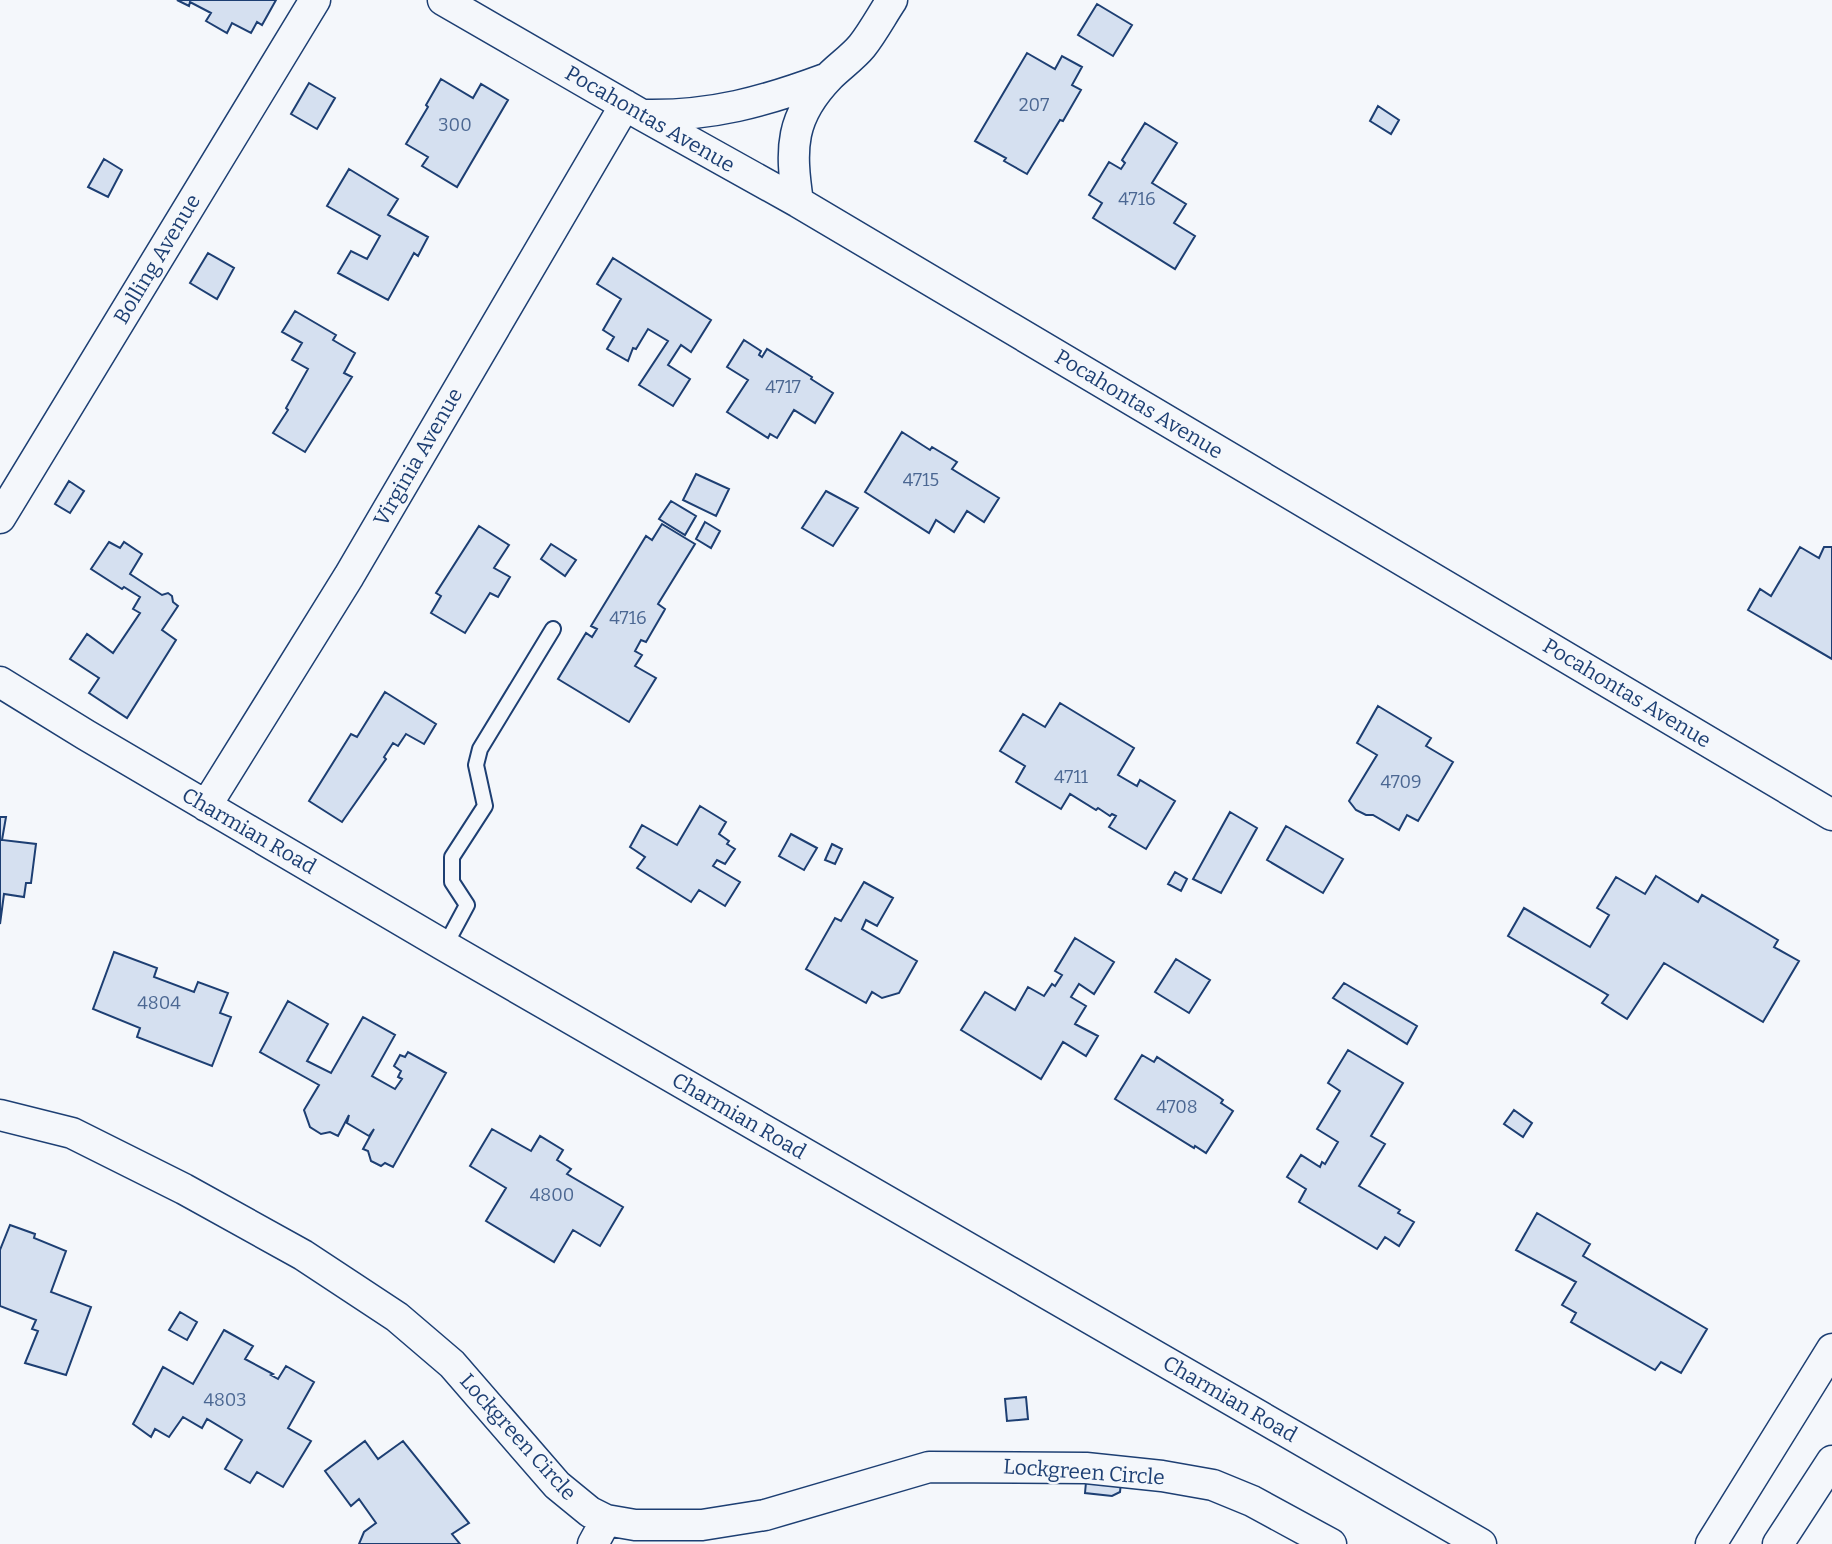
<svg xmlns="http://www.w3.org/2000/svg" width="1832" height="1544" font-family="Bitter,serif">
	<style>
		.building { fill: #d5e0f0; stroke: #1d3f73; stroke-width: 2 }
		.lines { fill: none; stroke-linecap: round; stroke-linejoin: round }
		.service-casing { stroke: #1d3f73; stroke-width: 18 }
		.minor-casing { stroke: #1d3f73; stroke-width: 33 }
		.service { stroke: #f4f7fb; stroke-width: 14 }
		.minor { stroke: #f4f7fb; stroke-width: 30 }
		.labels { text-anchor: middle; stroke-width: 5; stroke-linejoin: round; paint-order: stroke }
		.number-label { font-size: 18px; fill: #4b6792 }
		.street-label { font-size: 21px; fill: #1d3f73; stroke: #f4f7fb }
	</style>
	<rect width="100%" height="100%" fill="#f4f7fb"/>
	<path class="building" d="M177 0H276L262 25 257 22 251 33 232 23 227 33 206 21 211 13 190 2 189 6Z
		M1097 4 1132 25 1113 56 1078 35Z
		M1027 53 1055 69 1062 56 1082 67 1072 85 1081 90 1063 121 1060 120 1027 174 1004 161 1006 158 975 141Z
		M441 79 473 98 481 84 508 100 457 187 422 166 428 157 406 144 428 107 426 105Z
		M309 83 335 98 317 129 291 114Z
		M1378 106 1399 120 1391 134 1370 121Z
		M1145 123 1177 143 1152 183 1186 204 1174 223 1195 236 1175 269 1093 218 1102 203 1089 195 1109 162 1121 169 1125 163 1122 160Z
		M104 159 122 170 108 197 88 187Z
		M349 169 398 199 388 215 428 237 418 256 414 253 388 300 338 273 351 251 367 259 380 236 327 206Z
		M208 253 234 268 217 299 190 283Z
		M613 258 711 320 691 352 681 345 668 365 690 379 673 406 639 385 668 341 648 329 636 349 633 348 628 361 607 349 614 337 603 330 621 299 597 284Z
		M295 311 336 335 333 340 355 353 344 373 352 377 305 452 273 433 288 410 286 408 308 369 292 360 302 343 282 332Z
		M744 340 761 351 759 355 762 357 767 349 812 377 811 379 833 393 815 423 794 410 777 438 770 434 768 438 727 412 748 380 727 367Z
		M902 432 930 450 932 447 957 462 952 469 999 498 984 522 967 511 954 532 936 520 929 533 865 492Z
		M696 474 729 489 716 516 683 500Z
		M69 481 84 491 70 513 55 504Z
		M826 491 858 508 833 546 802 528Z
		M671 501 696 516 685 535 659 519Z
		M705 522 720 531 711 548 696 539Z
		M662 524 695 544 658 604 665 609 664 611 646 642 641 640 635 651 642 655 635 666 656 678 629 722 558 679 586 633 592 637 597 629 591 626 646 536 652 540Z
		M479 526 509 545 494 568 510 577 498 597 490 593 465 633 431 613 441 596 436 593Z
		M109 542 120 548 124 542 142 554 130 574 162 595 168 593 172 596 173 602 178 606 162 630 176 640 127 718 89 693 99 678 70 659 87 634 113 653 140 613 133 609 140 597 124 587 122 589 91 569Z
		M551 544 576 560 565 576 541 559Z
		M1800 547 1819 558 1824 547H1832V659L1748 610 1760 589 1771 596Z
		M385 692 436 724 424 744 406 734 398 746 393 743 384 757 386 759 342 822 309 801 351 734 357 737Z
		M1060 703 1134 748 1118 775 1137 786 1140 780 1175 801 1146 849 1109 827 1116 816 1112 814 1110 816 1098 808 1096 810 1070 794 1061 809 1016 782 1025 766 1000 751 1023 714 1045 727Z
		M1378 706 1431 738 1426 746 1453 762 1418 821 1407 815 1399 830 1373 815H1366L1356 810 1349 801 1377 755 1357 743Z
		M700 806 726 822 719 834 729 841 727 844 735 849 725 864 717 860 713 866 740 882 725 906 699 890 691 902 637 868 645 857 630 847 642 825 677 845Z
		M1230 812 1257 828 1221 893 1193 879Z
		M0 817H6L2 840 36 844 31 883H26L24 897 4 894 0 924Z
		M1286 826 1343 859 1323 893 1267 860Z
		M791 834 817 848 804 870 779 856Z
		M832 844 842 849 835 864 825 860Z
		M1175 872 1187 879 1181 891 1168 884Z
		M1656 876 1698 902 1702 895 1778 940 1774 947 1799 961 1763 1022 1664 963 1627 1019 1602 1003 1608 995 1508 936 1524 908 1590 947 1609 915 1597 908 1616 877 1645 894Z
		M864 882 893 898 877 926 866 920 862 929 917 961 899 993 882 998 872 992 866 1003 806 969 835 918 841 921Z
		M1075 938 1114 962 1094 994 1079 984 1071 997 1086 1006 1075 1024 1098 1036 1086 1056 1063 1042 1041 1079 961 1030 985 992 1015 1010 1028 987 1044 996 1052 984 1055 986 1062 975 1055 971Z
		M114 952 157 968 154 977 194 992 198 982 228 993 220 1013 231 1017 212 1066 137 1037 140 1028 93 1009Z
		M1176 959 1210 980 1189 1013 1155 992Z
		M1344 983 1417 1026 1407 1044 1333 998Z
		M288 1001 328 1024 307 1061 331 1073 363 1017 395 1035 372 1076 395 1089 402 1079 398 1077 401 1071 394 1066 400 1055 405 1057 408 1052 446 1073 393 1167 385 1163 381 1166 371 1161 368 1151 363 1149 374 1129 369 1136 347 1123 349 1115 338 1136 330 1132 321 1134 310 1127 304 1110 319 1085 260 1052Z
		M1348 1050 1403 1083 1371 1136 1385 1144 1359 1186 1400 1210 1398 1213 1414 1222 1399 1246 1385 1237 1377 1249 1299 1202 1306 1189 1287 1177 1301 1155 1320 1167 1322 1162 1325 1164 1338 1142 1317 1129 1340 1091 1328 1083Z
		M1142 1055 1154 1062 1157 1057 1219 1097 1223 1100 1221 1103 1233 1111 1206 1153 1195 1146 1194 1148 1115 1099Z
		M1514 1110 1532 1123 1523 1137 1504 1124Z
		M492 1129 531 1151 540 1136 563 1150 557 1160 571 1169 567 1174 623 1207 600 1246 573 1230 554 1262 486 1221 506 1188 470 1166Z
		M1537 1213 1590 1244 1583 1256 1707 1329 1681 1373 1661 1362 1655 1370 1571 1322 1576 1313 1562 1305 1576 1282 1516 1250Z
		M10 1225 35 1234 34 1238 66 1251 51 1292 91 1307 66 1375 25 1363 38 1331 32 1329 36 1320 0 1306V1250Z
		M180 1312 197 1322 187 1340 169 1330Z
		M224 1330 253 1346 245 1359 273 1374 271 1375 278 1379 286 1366 314 1382 288 1428 311 1441 283 1487 257 1472 250 1483 225 1469 242 1440 207 1419 202 1428 183 1417 169 1437 155 1429 151 1437 133 1424 163 1367 193 1384Z
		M1026 1397 1028 1419 1007 1421 1005 1399Z
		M365 1441 378 1459 403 1441 469 1523 452 1534 460 1544H359L364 1532 376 1523 359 1499 351 1506 325 1471Z
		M1087 1471 1121 1482 1120 1492 1112 1496 1085 1493Z"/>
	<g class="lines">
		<defs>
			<path id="service" d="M445 946 467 905 452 882V857L485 806 476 765 480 749 553 629"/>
			<path id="minor" d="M443 0 642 115 798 202 1832 815
				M646 115C712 116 763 102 825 79
				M798 202C790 148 790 117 830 76 840 66 853 57 862 46 873 32 882 15 892 0
				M0 518 315 0
				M0 682 86 735 445 946 1481 1544
				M206 806 349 576 625 105
				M0 1115 72 1133 184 1189 303 1255 397 1317 452 1364 557 1485 590 1512 606 1520 635 1525H702L765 1515 929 1467 1086 1468 1162 1476 1213 1485 1252 1501 1331 1544
				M593 1544 606 1520
				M1711 1544 1832 1349
				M1778 1544 1832 1461"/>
		</defs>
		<use href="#service" class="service-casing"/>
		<use href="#minor" class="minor-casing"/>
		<use href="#service" class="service"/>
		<use href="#minor" class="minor"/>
	</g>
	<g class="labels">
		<g class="number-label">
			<text x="1034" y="111">207</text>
			<text x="455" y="131">300</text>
			<text x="1137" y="205">4716</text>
			<text x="783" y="393">4717</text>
			<text x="921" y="486">4715</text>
			<text x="628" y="624">4716</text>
			<text x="1071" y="783">4711</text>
			<text x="1401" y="788">4709</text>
			<text x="159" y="1009">4804</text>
			<text x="1177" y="1113">4708</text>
			<text x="552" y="1201">4800</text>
			<text x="225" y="1406">4803</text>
		</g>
		<g class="street-label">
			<text transform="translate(650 119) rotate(30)" y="7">Pocahontas Avenue</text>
			<text transform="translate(157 259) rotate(-59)" y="7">Bolling Avenue</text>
			<text transform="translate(1139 404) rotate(31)" y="7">Pocahontas Avenue</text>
			<text transform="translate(418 457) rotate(-60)" y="7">Virginia Avenue</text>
			<text transform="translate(1627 693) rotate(31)" y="7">Pocahontas Avenue</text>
			<text transform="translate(249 831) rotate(30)" y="7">Charmian Road</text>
			<text transform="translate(739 1116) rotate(30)" y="7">Charmian Road</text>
			<text transform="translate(1230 1399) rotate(30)" y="7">Charmian Road</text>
			<text transform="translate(518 1437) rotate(48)" y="7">Lockgreen Circle</text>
			<text transform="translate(1084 1472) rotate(4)" y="7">Lockgreen Circle</text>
		</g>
	</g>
</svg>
